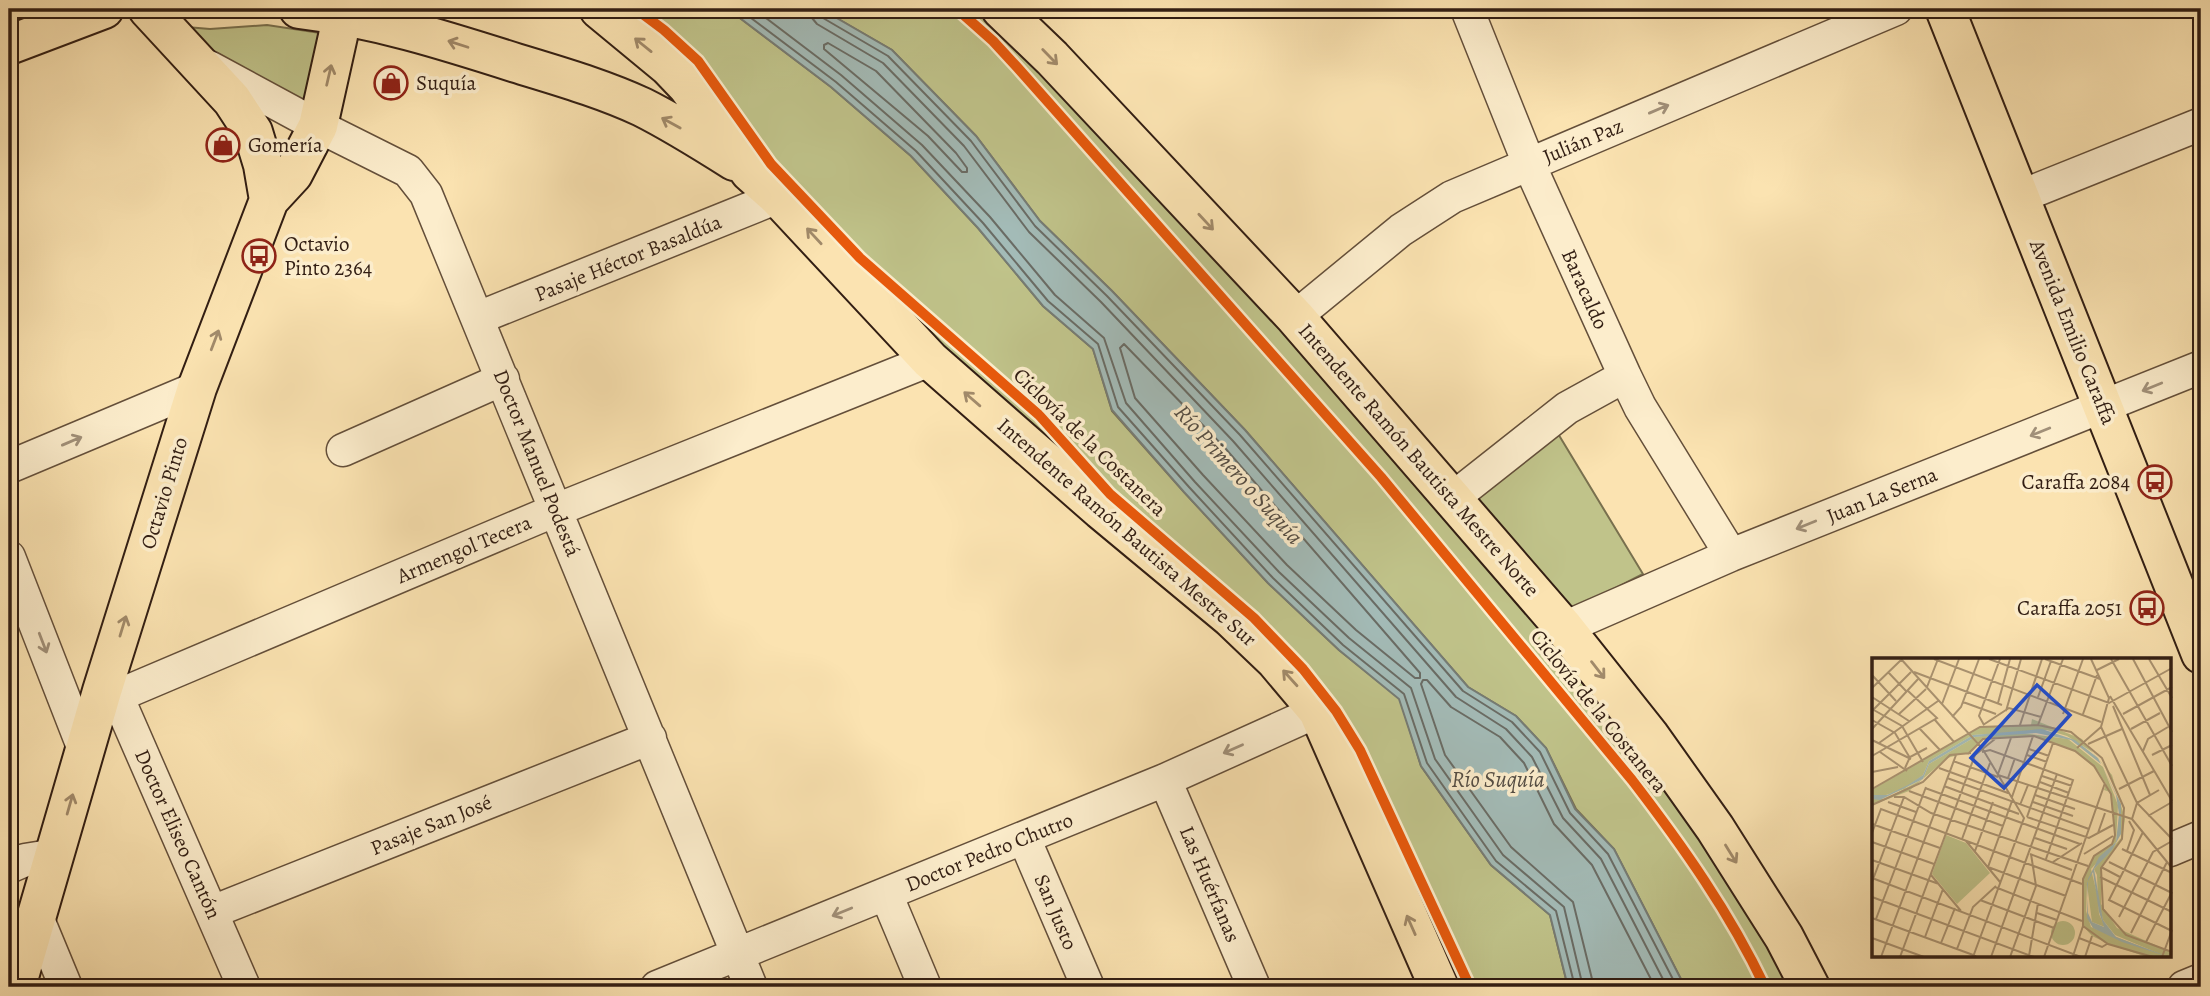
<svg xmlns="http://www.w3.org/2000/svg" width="2210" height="996" font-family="Alegreya,serif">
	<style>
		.green { fill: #c0c38a; stroke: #79704e; stroke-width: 2 }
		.water { fill: #a3bbb7; stroke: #767c75; stroke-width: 2 }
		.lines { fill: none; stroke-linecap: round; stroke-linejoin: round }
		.shore { stroke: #6a6c65; stroke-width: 2 }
		.minor-casing { stroke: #644f3a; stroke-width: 35 }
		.major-casing { stroke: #321e13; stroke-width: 42 }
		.minor { stroke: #fcedcc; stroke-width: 32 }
		.major { stroke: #fbe3b1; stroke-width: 38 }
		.cycleway-casing { stroke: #fcedcc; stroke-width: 15 }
		.cycleway { stroke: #e8590c; stroke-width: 10 }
		.oneway { stroke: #a18a6a }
		.oneway2 { stroke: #a19079 }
		.labels { text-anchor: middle; stroke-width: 7; stroke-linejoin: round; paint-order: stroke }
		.poi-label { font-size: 21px; fill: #321e13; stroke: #fcedcc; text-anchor: start }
		.street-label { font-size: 21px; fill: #321e13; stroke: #fcedcc }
		.water-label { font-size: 23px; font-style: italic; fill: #544d44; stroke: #fcedcc }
		.inset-road { fill: none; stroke: #ab9472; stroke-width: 2 }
		.view { fill: #1d4ed8; fill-opacity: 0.15; stroke: #1d4ed8; stroke-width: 3.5 }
		.inset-edge { fill: none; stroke: #321e13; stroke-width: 3.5 }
	</style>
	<rect width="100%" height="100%" fill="#fbe3b1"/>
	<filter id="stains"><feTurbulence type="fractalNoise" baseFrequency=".00286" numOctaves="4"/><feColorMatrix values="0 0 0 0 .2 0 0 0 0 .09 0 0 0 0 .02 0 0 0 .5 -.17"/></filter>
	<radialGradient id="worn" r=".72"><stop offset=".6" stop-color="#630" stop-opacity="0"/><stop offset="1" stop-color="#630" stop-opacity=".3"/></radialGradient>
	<path class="green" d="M599 9H728L831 87 911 156 978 228 1043 306 1093 349 1112 411 1184 492 1268 583 1339 650 1400 699 1421 766 1491 865 1550 915 1568 987H1439L1318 711 1101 510Z
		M821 9H1001L1453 498 1810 987H1685L1614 849 1576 809 1546 748 1516 716 1468 687 1245 430 1112 291 1040 221 976 136 892 50Z
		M267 25 327 34 310 108 202 44 186 27 210 29Z
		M1557 432 1643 574 1569 612 1477 498Z"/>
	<path class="water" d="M728 9H821L892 50 976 136 1040 221 1112 291 1245 430 1468 687 1516 716 1546 748 1575 809 1614 849 1685 987H1568L1550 915 1491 865 1421 766 1399 699 1339 650 1268 583 1184 492 1112 410 1093 349 1043 306 978 228 911 156 831 87Z"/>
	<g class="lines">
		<path class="shore" d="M739 9 836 82 916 151 983 223 1048 301 1098 344 1118 407 1189 487 1273 578 1343 645 1404 694 1427 763 1496 861 1556 911 1575 987
			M754 9 841 75 922 145 990 217 1055 295 1104 338 1126 403 1195 482 1279 572 1349 638 1411 688 1435 759 1503 855 1564 907 1583 987
			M810 9 812 18 817 24 883 63 964 146 1029 232 1101 302 1233 441 1456 697 1506 729 1532 757 1563 818 1601 859 1667 987
			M819 9 823 18 888 56 971 141 1035 226 1107 296 1240 435 1463 691 1512 722 1540 752 1570 813 1608 854 1677 987
			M828 43 876 71 956 153 967 168V172H962L928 136 824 49V45Z
			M1124 344 1225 448 1420 673V678H1415L1356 630 1287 565 1203 475 1135 398 1120 348Z
			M1594 987 1573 902 1511 847 1445 755 1421 684 1423 680H1427L1451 707 1500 737 1524 763 1554 824 1592 865 1655 987"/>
		<defs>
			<path id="minor" d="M1467 9 1529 164 1625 376 1640 407 1731 555
				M209 67 318 126 408 171 426 194 751 987
				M2019 197 2201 124
				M1295 317 1401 230 1452 197 1896 9
				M478 318 778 197
				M343 450 503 379
				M9 467 197 388
				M1453 498 1567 408 1625 376
				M9 557 85 752
				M1564 628 1731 555 2201 367
				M102 691 117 696 244 987
				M117 696 556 510 930 360
				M1165 780 1254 987
				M1024 838 1088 987
				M2170 850 2201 837
				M9 867 25 860 56 855
				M886 894 925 987
				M212 912 650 738
				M37 917 66 987
				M657 987 1165 780 1318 711
				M2184 987 2201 980"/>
			<path id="major" d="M148 9 232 100 253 132 263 165 269 200
				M299 9C374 18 444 40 516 63 558 76 601 88 642 107 674 123 704 142 734 161
				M599 9 668 66 688 87 750 172 778 197 930 360 1101 510 1231 618 1275 660 1318 711 1439 987
				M1001 9 1052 58 1295 317 1564 628 1649 735 1715 828 1784 937 1810 987
				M1945 9 2201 654
				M9 45 104 9
				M16 987 102 691 197 388 269 200 293 174 318 126 338 36 342 9"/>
		</defs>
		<use href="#minor" class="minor-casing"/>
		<use href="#major" class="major-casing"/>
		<use href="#minor" class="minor"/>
		<use href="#major" class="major"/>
		<defs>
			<path id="cycleway" d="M636 9 664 30 698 61 771 164 860 258 1039 415 1110 494 1254 618 1303 669 1336 711 1360 750 1470 987
				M957 9 993 41 1017 67 1381 477 1632 780C1682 845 1730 913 1765 987"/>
		</defs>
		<use href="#cycleway" class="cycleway-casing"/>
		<use href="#cycleway" class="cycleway"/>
	</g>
	<defs><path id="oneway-shaft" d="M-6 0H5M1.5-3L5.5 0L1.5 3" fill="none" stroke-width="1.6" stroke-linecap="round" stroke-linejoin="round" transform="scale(1.75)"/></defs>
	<g class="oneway">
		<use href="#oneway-shaft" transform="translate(458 44) rotate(-162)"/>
		<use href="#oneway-shaft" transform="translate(643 45) rotate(-141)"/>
		<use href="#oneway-shaft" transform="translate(1050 57) rotate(46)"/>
		<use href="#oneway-shaft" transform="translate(329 75) rotate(-77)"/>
		<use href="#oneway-shaft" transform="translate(671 123) rotate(-151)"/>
		<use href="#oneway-shaft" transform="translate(1206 222) rotate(47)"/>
		<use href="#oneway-shaft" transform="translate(814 236) rotate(-133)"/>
		<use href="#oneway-shaft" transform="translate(215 340) rotate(-69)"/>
		<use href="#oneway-shaft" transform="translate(972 399) rotate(-139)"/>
		<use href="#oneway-shaft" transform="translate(123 626) rotate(-73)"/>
		<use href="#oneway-shaft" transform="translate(1598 670) rotate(52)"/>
		<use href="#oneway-shaft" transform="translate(1290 678) rotate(-132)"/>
		<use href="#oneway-shaft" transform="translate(70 804) rotate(-74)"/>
		<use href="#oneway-shaft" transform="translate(1731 854) rotate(58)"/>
		<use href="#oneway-shaft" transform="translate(1411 925) rotate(-114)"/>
	</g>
	<g class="oneway2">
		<use href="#oneway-shaft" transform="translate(1659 109) rotate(-23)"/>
		<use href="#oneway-shaft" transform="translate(2152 387) rotate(158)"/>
		<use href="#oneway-shaft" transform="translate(2040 432) rotate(158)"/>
		<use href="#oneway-shaft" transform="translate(72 441) rotate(-23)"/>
		<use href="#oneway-shaft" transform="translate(1806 525) rotate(158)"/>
		<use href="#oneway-shaft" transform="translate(43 643) rotate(69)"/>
		<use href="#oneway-shaft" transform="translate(1233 749) rotate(156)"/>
		<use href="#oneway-shaft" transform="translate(842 912) rotate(158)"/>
	</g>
	<defs>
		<symbol id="shop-ring" viewBox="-11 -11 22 22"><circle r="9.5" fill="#fcedcc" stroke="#8f2418" stroke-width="1.5"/><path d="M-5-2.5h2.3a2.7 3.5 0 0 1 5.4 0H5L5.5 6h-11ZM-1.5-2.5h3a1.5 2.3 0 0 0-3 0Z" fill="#8f2418"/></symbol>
		<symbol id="bus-ring" viewBox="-11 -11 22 22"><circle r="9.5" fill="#fcedcc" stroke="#8f2418" stroke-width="1.5"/><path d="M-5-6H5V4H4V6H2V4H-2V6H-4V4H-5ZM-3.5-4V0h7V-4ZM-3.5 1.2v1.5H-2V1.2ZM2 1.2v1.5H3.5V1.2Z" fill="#8f2418"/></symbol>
	</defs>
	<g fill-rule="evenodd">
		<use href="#shop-ring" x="372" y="64" width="38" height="38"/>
		<use href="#shop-ring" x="204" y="126" width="38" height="38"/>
		<use href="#bus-ring" x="240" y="237" width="38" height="38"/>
		<use href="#bus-ring" x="2136" y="463" width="38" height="38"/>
		<use href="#bus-ring" x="2128" y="589" width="38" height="38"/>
	</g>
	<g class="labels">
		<g class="poi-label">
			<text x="416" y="90">Suquía</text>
			<text x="248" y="152">Gomería</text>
			<text x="284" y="251">Octavio<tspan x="284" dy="24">Pinto 2364</tspan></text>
			<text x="2130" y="489" text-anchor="end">Caraffa 2084</text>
			<text x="2122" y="615" text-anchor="end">Caraffa 2051</text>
		</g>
		<g class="street-label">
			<text transform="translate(1583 141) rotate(-23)" y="7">Julián Paz</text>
			<text transform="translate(628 258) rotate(-22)" y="7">Pasaje Héctor Basaldúa</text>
			<text transform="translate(1585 289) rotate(66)" y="7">Baracaldo</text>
			<text transform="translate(2073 332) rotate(68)" y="7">Avenida Emilio Caraffa</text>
			<text transform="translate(1090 442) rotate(44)" y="7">Ciclovía de la Costanera</text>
			<text transform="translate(1419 460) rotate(49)" y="7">Intendente Ramón Bautista Mestre Norte</text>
			<text transform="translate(537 463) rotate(68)" y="7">Doctor Manuel Podestá</text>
			<text transform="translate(164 493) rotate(-73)" y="7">Octavio Pinto</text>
			<text transform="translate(1882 495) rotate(-22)" y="7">Juan La Serna</text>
			<text transform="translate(1127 532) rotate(41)" y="7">Intendente Ramón Bautista Mestre Sur</text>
			<text transform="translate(464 549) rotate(-23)" y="7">Armengol Tecera</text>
			<text transform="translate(1599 711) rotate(51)" y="7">Ciclovía de la Costanera</text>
			<text transform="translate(431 825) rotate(-22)" y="7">Pasaje San José</text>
			<text transform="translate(178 834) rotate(66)" y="7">Doctor Eliseo Cantón</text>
			<text transform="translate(989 852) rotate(-22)" y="7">Doctor Pedro Chutro</text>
			<text transform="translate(1210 884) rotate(67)" y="7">Las Huérfanas</text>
			<text transform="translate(1056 912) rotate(67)" y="7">San Justo</text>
		</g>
		<g class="water-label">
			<text transform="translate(1239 474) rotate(48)" y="8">Río Primero o Suquía</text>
			<text x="1498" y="787">Río Suquía</text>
		</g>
	</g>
	<g transform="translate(1872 658)">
		<rect width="299" height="299" fill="#fbe3b1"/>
		<path d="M160 61 210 81 240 117 253 161 250 181 229 210V246L245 270 299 294V299L272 298 239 287 220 278 211 268V221L222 198 240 186 243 177 238 134 232 132 234 126 226 113 203 93 162 78 111 81 98 94 75 100 37 133 0 147V141H13L32 131 8 139 0 137V131L108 69 159 67ZM175 72 195 78 222 95 235 112 248 139 249 180 222 211 225 217 226 240 219 211 244 184 246 147 231 109 196 81 143 74 103 79 57 106 51 121 32 131 51 117 57 103 101 77ZM215 226 220 264 233 269 227 256 226 241 231 262 243 277 288 296 219 269 214 253ZM74 177 94 185 118 215 85 246 60 216ZM179 275a12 12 0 1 1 24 0a12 12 0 1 1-24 0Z" fill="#c0c38a" fill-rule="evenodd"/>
		<path d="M170 71 203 82 226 100 249 146V176L240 192 222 211 231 262 244 279 297 299 250 284 221 270 215 260 216 221 227 199 244 184 247 156 244 137 229 106 199 82 164 75 103 79 57 106 51 121 8 142 0 141V137H15L36 127 51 117 57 103 101 77ZM221 214 227 254 232 269 220 264 216 255 215 225Z" fill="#a3bbb7" fill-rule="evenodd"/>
		<path class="inset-road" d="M29 1 110 90 152 160 101 299M62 1 229 64M117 1 237 45 300 10M173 1 228 21M219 1 237 40 229 69 265 145 300 181M239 1 300 108M261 1 300 74M277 1 300 40M225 12 247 1M16 14 34 33M42 14 130 47M0 17 24 43M55 29 66 1M0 30 29 2M238 38 300 143M0 39 37 63M166 39 179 3M91 44 124 56M126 45 138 1M70 46 87 1M241 48 278 137M0 51 30 68 51 104M0 53 39 14M134 53 149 1M27 56 54 31M191 56 211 1M211 56 225 17M251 56 300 29M80 59 89 49 107 1M0 62 23 75 38 100M63 62 82 84M111 67 137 50 169 59M112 67 107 58 128 1M148 67 170 1M166 67 191 1M0 71 47 20M48 71 68 92M259 71 288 55M0 82 39 101M7 85 66 43M216 86 250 71M205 90 229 69M157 91 177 98M271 93 276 81 296 69M8 94 35 113M110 94 118 92 201 122 174 201M96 96 111 81 162 78 203 93 222 108 239 136 243 177 240 186 222 198 211 221V268L236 286 281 299M155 97 175 104M280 97 300 87M0 98 65 60 35 32M81 103 126 119M33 110 38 99 55 90M67 110 136 135M0 114 26 109M126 116 139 80M126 117 260 161M170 118 200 128M75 120 217 171M136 120 143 100M168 124 197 135M72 128 147 156M53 130 208 186M0 131 108 69 166 67 199 74 230 100 252 150 250 181 229 210 231 251 254 277 300 294M247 131 282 113M37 133 131 168M163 137 203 151M22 139H32L59 155 216 208M140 139 161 78M16 144 44 154M161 144 201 158M0 147 51 124 78 97 99 95M148 147 156 127M276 158 300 144M155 159 217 180 241 167M155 159 181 85M260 161 300 210M260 161 265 145 287 132M0 166 68 190M271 174 237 242 300 273M0 175 9 151 210 226M226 175 233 155M163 180 195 191M90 181 118 105M94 183 128 224M0 184 62 206M250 191 300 215M103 193 121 144M255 193 262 172 257 163M158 196 200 212M212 196 241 178M0 202 67 226M181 204 210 185M237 204 300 235M116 209 194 238M116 209 140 143M229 209 248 219M59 217 89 253M228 219 300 254M0 220 209 299M0 224 32 139M123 229 210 263M0 239 162 299M108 242 182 270M165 255 185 262M247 259 281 194 300 183M0 260 104 298M4 261 54 129M259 275 295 204M53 279 71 231M0 280 52 299M207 280 230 289 235 286M274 284 300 234M69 285 83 250M85 291 101 249 124 228M157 298 166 245M201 298 211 268M9 299 84 97M28 299 103 97 123 81M119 299 185 116M138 299 164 228 159 196M172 299 233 125M213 299 220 278M290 299 300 272"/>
		<path class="view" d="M165 27 198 57 132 130 99 100Z"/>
		<rect width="299" height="299" class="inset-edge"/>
	</g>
	<rect width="2210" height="996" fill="none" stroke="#fbe3b1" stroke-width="35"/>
	<rect x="10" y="10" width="2189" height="975" fill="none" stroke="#321e13" stroke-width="3.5"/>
	<rect x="18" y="18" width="2175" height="961" fill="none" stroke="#321e13" stroke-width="2"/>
	<rect width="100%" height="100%" filter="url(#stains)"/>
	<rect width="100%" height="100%" fill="url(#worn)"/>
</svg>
